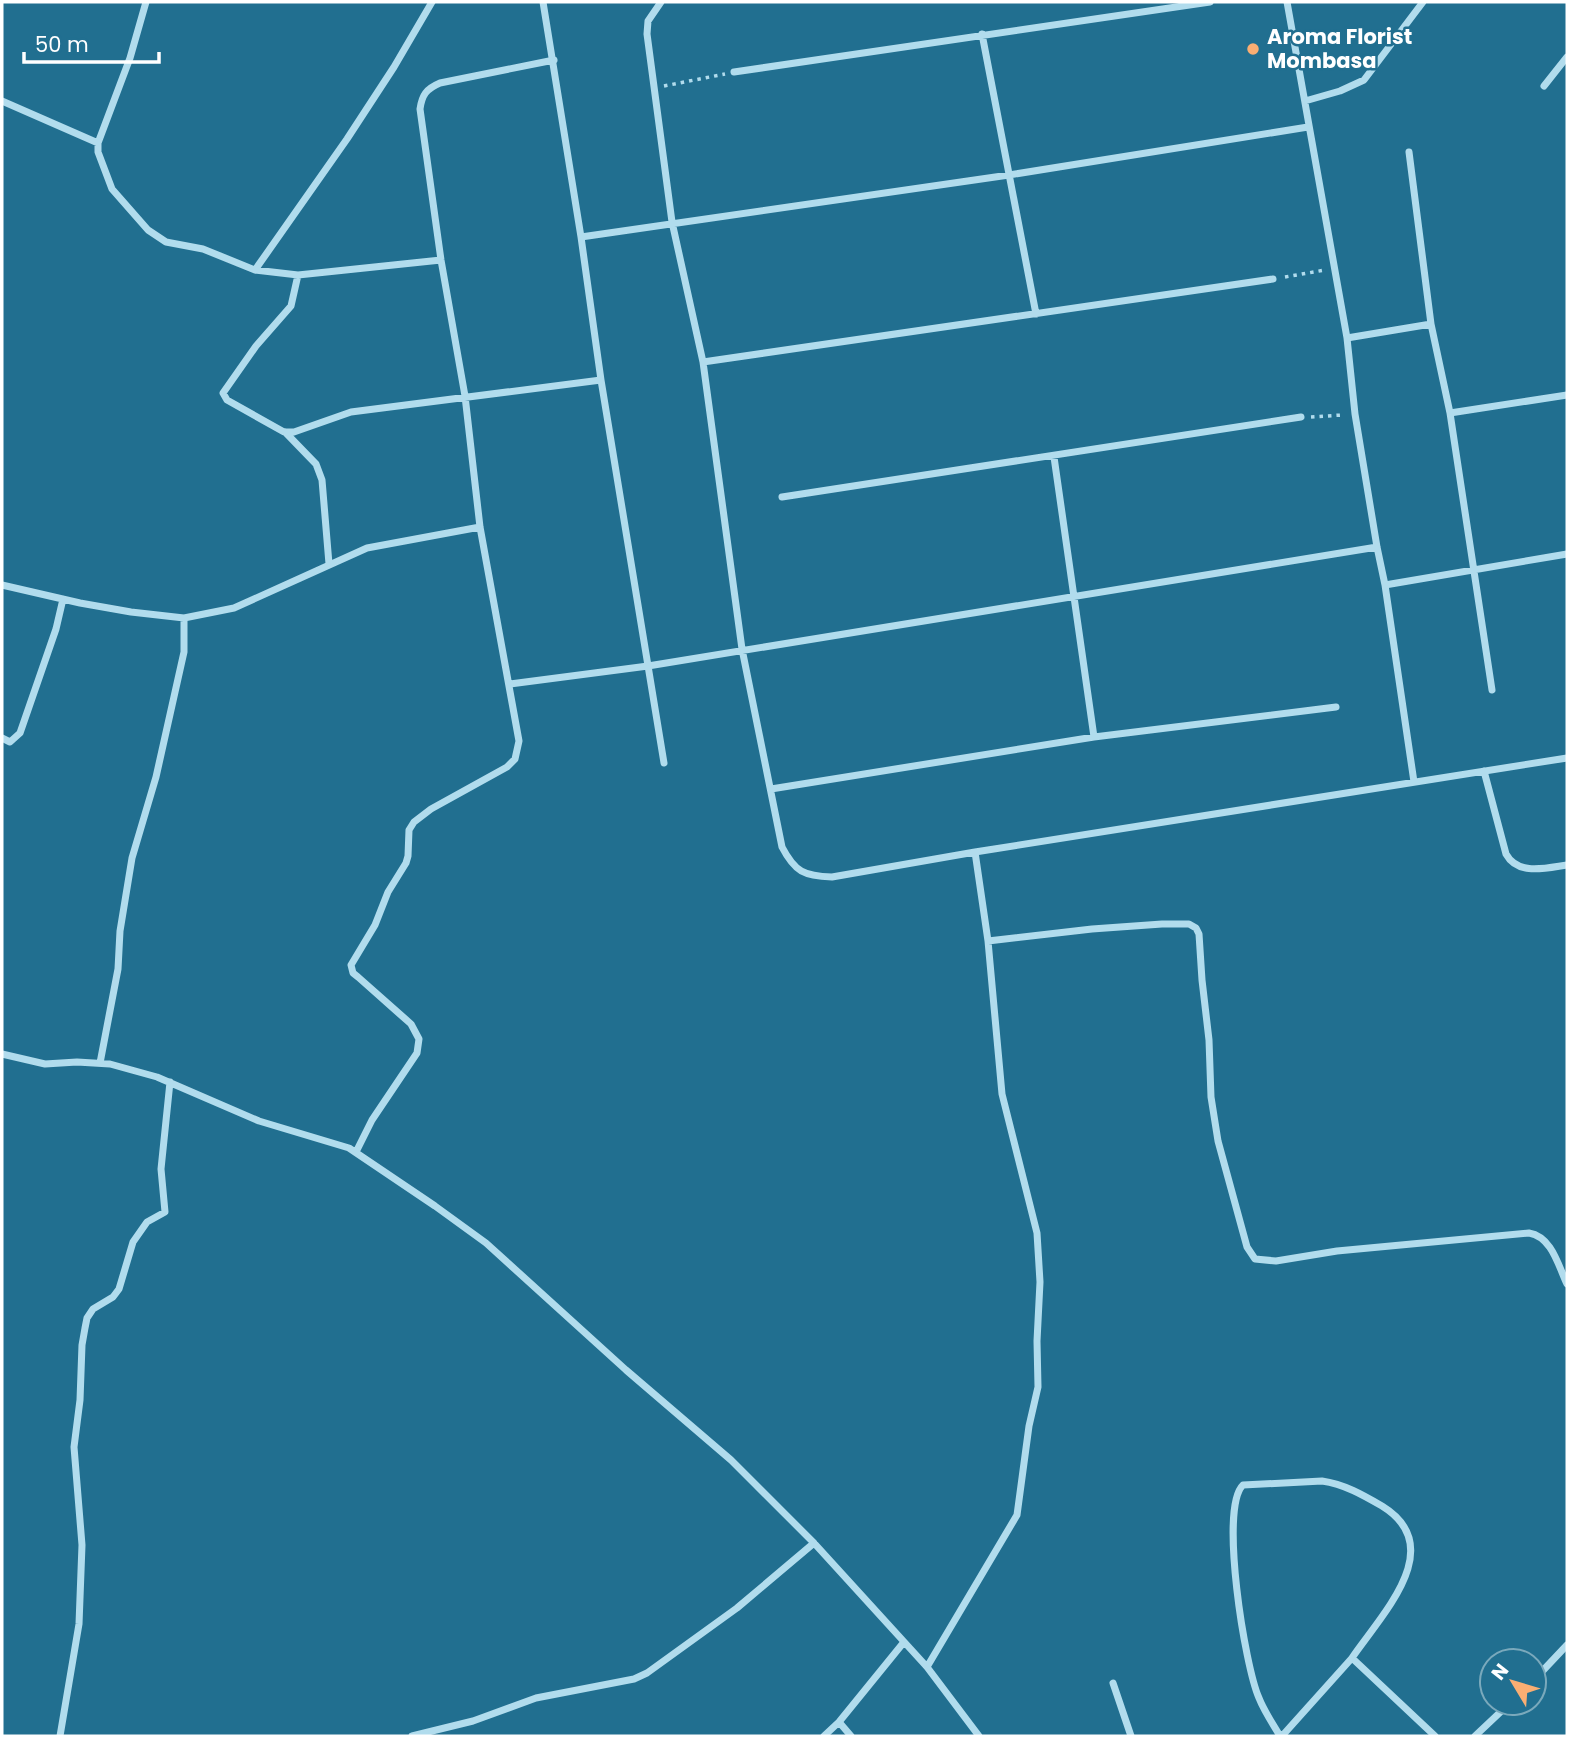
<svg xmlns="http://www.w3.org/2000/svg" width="1569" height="1738" font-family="Poppins,sans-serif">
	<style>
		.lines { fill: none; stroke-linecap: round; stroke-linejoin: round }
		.path { stroke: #b1dced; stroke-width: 3.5; stroke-dasharray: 3.5 5; stroke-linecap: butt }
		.minor { stroke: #b1dced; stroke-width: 7 }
		.poi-dot { fill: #f9ae73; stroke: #216f90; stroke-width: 2.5 }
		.labels { text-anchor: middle; stroke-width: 5; stroke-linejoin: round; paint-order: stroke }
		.poi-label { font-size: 21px; font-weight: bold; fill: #fff; stroke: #216f90; text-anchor: start }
	</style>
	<rect width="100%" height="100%" fill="#216f90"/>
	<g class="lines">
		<path class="path" d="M664 86 725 74
			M1285 277 1325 270
			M1311 417 1342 415"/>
		<path class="minor" d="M146 2 130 58 98 143V152L112 189 148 230 166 242 203 249 255 270 298 275 441 260
			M543 2 581 237 601 380 664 763
			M661 2 648 21 647 34 672 222 703 362 742 649 782 847C795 872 804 876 832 877L975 852 1567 758
			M1287 2 1347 338 1355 414 1377 547 1385 585 1414 782
			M982 34 1036 314
			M734 72 1210 2
			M1544 86 1567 57
			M2 101 98 143
			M1305 101 1340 91 1364 80 1423 2
			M1409 152 1431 324 1450 413 1492 690
			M581 237 1009 175 1308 127
			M255 270 347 139 394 67 432 2
			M298 275 291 306 256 346 223 393 227 400 284 432H294L351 412 601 380
			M1347 338 1431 324
			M703 362 1273 279
			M1450 413 1567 395
			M285 432 316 464 322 480 329 564
			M1054 457 1094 737
			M782 497 1301 417
			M2 585 80 603 131 612 184 618 234 608 367 548 480 527
			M1385 585 1567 554
			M510 684 648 666 1377 547
			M2 738 10 742 20 733 56 629 63 599
			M1484 771 1506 854C1518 876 1546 868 1567 865
			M771 789 1094 737 1336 707
			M988 941 1092 929 1162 924H1189L1196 928 1199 934 1202 980 1209 1040 1211 1097 1218 1141 1247 1247 1255 1259 1276 1261 1337 1251 1529 1233C1552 1237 1558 1265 1567 1284
			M2 1054 45 1064 77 1062 110 1064 157 1077 259 1121 349 1148 435 1206 486 1243 626 1370 731 1460 814 1543 927 1667 979 1736
			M100 1063 118 969 120 931 132 858 156 777 184 652V618
			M356 1152 372 1120 417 1053 419 1039 411 1024 358 977 353 973 351 965 375 925 388 892 406 863 408 856 409 830 414 822 431 809 507 767 515 759 519 741 480 527 465 396 441 260 420 109C422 95 426 89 440 83L554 60
			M927 1667 1017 1515 1029 1426 1038 1387 1037 1341 1040 1282 1037 1233 1002 1094 988 941 975 852
			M1534 1680 1567 1645
			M1113 1683 1131 1736
			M839 1722 851 1736
			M60 1736 79 1624 82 1545 74 1447 80 1400 82 1345 85 1328 87 1318 93 1309 113 1297 119 1289 133 1242 147 1222 165 1212 161 1169 170 1082
			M412 1736 473 1721 536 1698 634 1679 647 1673 737 1608 814 1543
			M824 1736 839 1722 904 1642
			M1280 1736C1273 1724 1264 1711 1259 1698 1245 1667 1219 1508 1243 1485L1322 1481C1344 1484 1363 1495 1382 1506 1449 1547 1382 1614 1352 1658
			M1282 1736 1352 1658 1435 1736
			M1475 1736 1510 1703"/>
	</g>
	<circle class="poi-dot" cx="1253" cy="49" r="7"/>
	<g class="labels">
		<g class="poi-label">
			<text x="1267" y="44">Aroma Florist<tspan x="1267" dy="24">Mombasa</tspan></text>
		</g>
	</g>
	<rect width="1569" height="1738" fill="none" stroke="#ffffff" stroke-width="7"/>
	<g transform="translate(1513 1682) rotate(308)"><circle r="33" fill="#216f90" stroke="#7aa9bc" stroke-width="2"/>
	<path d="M0-5L12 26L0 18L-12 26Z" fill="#f9ae73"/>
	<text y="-10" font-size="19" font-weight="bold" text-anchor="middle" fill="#ffffff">N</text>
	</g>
	<path d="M24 52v10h135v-10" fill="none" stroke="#ffffff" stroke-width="3.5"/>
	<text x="35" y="52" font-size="21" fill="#ffffff" stroke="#216f90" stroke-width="5" paint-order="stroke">50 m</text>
</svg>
